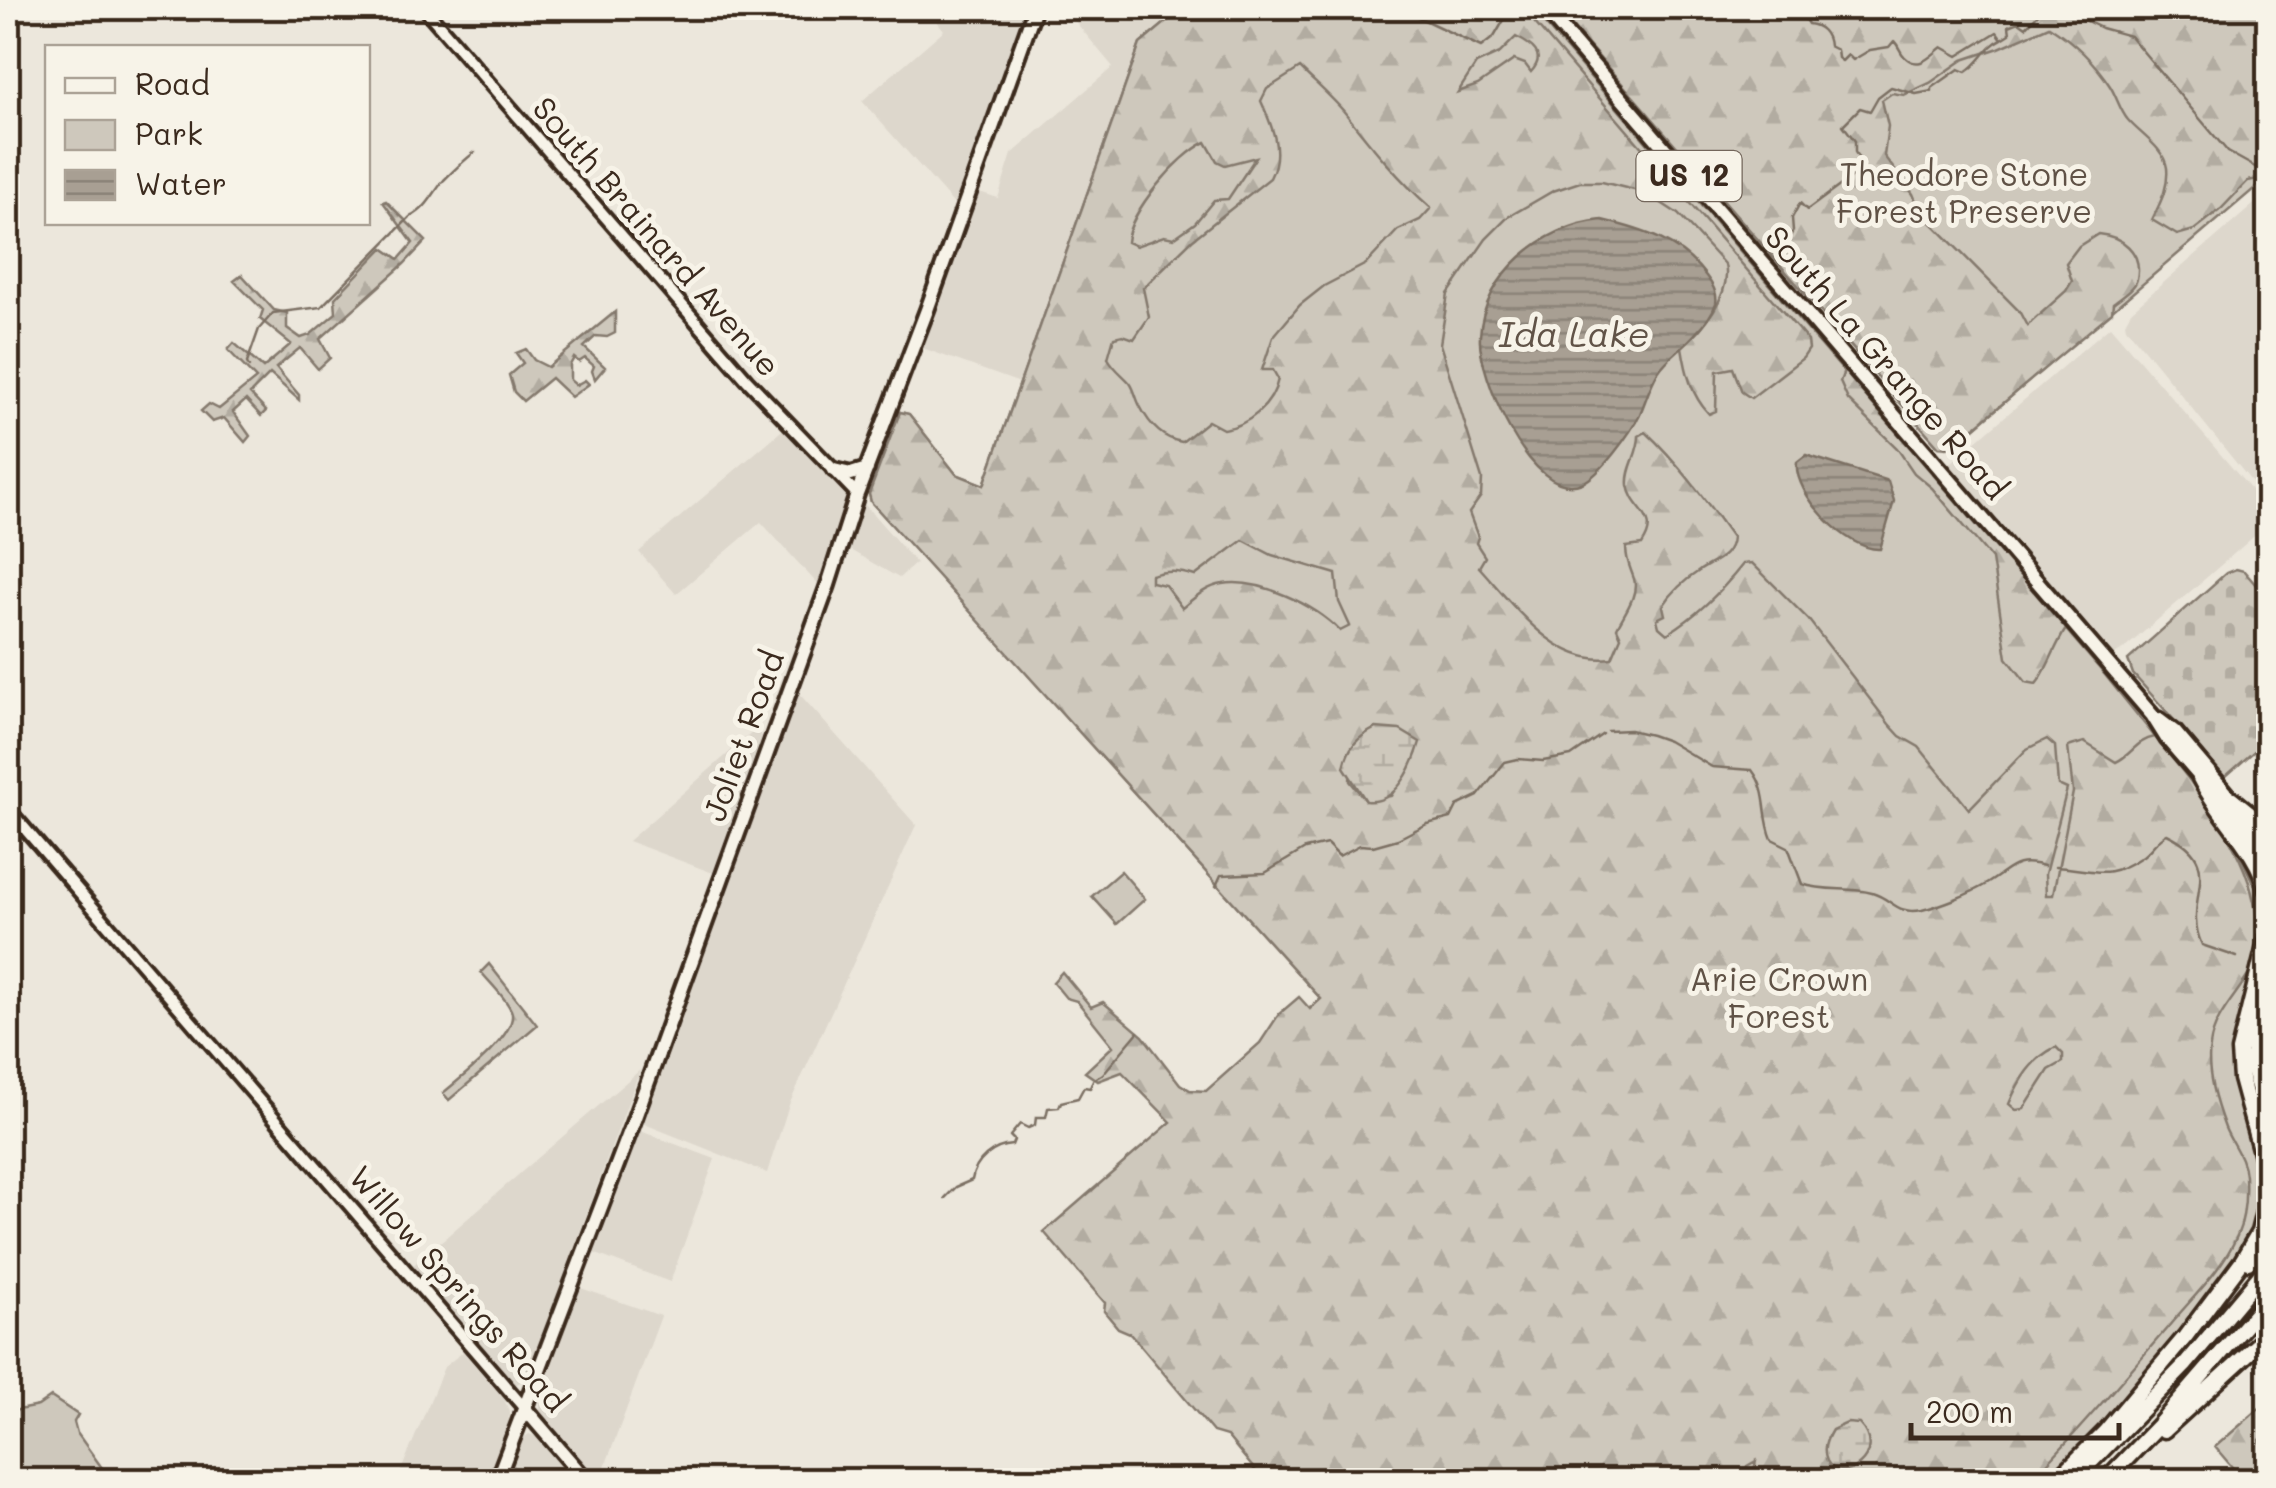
<svg xmlns="http://www.w3.org/2000/svg" width="2276" height="1488" font-family="Mali,sans-serif">
	<style>
		.built { fill: #ddd7cc }
		.green { fill: #cec8bc; stroke: #84796d; stroke-width: 2.5 }
		.forest { fill: url(#forest-firs); stroke: #84796d; stroke-width: 2.5; fill-rule: evenodd }
		.wetland { fill: url(#wetland-marsh); stroke: #84796d; stroke-width: 2.5 }
		.cemetery { fill: url(#cemetery-stones); stroke: #84796d; stroke-width: 2.5 }
		.water { fill: url(#water-rules); stroke: #7c7064; stroke-width: 2.5 }
		.lines { fill: none; stroke-linecap: round; stroke-linejoin: round }
		.stream { stroke: #7c7064; stroke-width: 2.5 }
		.minor-casing { stroke: #3b2a1e; stroke-width: 18 }
		.major-casing { stroke: #3b2a1e; stroke-width: 20 }
		.highway-casing { stroke: #3b2a1e; stroke-width: 21 }
		.minor { stroke: #f7f3e8; stroke-width: 10 }
		.major { stroke: #f7f3e8; stroke-width: 12 }
		.highway { stroke: #f7f3e8; stroke-width: 14 }
		.labels { text-anchor: middle; stroke-width: 10; stroke-linejoin: round; paint-order: stroke }
		.shield { fill: #f7f3e8; stroke: #73665b; stroke-width: 2.5 }
		.shield-label { font-size: 30px; font-weight: bold; fill: #3b2a1e }
		.park-label { font-size: 32px; fill: #605246; stroke: #f7f3e8 }
		.street-label { font-size: 32px; fill: #3b2a1e; stroke: #f7f3e8 }
		.water-label { font-size: 35px; font-style: italic; fill: #615347; stroke: #f7f3e8 }
	</style>
	<defs>
		<pattern id="forest-firs" width="22" height="20" patternUnits="userSpaceOnUse" patternTransform="scale(2.5)"><rect width="22" height="20" fill="#cec8bc"/><path d="M5 1l3.5 6h-7zM16 11l3.5 6h-7z" fill="#b2aca1"/></pattern>
		<pattern id="wetland-marsh" width="20" height="14" patternUnits="userSpaceOnUse" patternTransform="scale(2.5)"><rect width="20" height="14" fill="#cec8bc"/><path d="M1 5h8M5 5V1M11 12h8M15 12V8" fill="none" stroke="#b2aca1"/></pattern>
		<pattern id="cemetery-stones" width="16" height="16" patternUnits="userSpaceOnUse" patternTransform="scale(2.5)"><rect width="16" height="16" fill="#cec8bc"/><path d="M2 7V4a2 2 0 0 1 4 0v3zM10 15v-3a2 2 0 0 1 4 0v3z" fill="#b2aca1"/></pattern>
		<pattern id="water-rules" width="6" height="5" patternUnits="userSpaceOnUse" patternTransform="scale(2.5)"><rect width="6" height="5" fill="#a89f93"/><path d="M0 2.5h6" fill="none" stroke="#8a8277"/></pattern>
	</defs>
	<rect width="100%" height="100%" fill="#ece7dc"/>
	<filter id="ink" filterUnits="userSpaceOnUse"><feTurbulence type="fractalNoise" baseFrequency=".01" numOctaves="2"/><feDisplacementMap in="SourceGraphic" scale="20" xChannelSelector="R" yChannelSelector="G"/><feConvolveMatrix kernelMatrix="1 2 1 2 8 2 1 2 1" color-interpolation-filters="sRGB"/></filter>
	<g filter="url(#ink)">
		<path class="built" d="M926 8H1034L960 211 862 101 944 30Z
			M1064 8H1183L1140 44 1020 383 917 346 973 190 998 198 1012 154 1113 67Z
			M2268 192V502L2126 327 2125 322 2131 311Z
			M2110 326 2259 499 2267 518 2259 532 2124 649 2107 660 1945 468Z
			M787 426 855 494 823 590 761 522 676 594 639 552Z
			M858 497 916 563 899 578 843 546Z
			M795 689 916 825 789 1105 767 1173 637 1121Z
			M755 730 762 736 713 873 628 841Z
			M640 1070 526 1379 515 1385 509 1382 409 1269Z
			M635 1129 715 1159 670 1282 591 1252Z
			M578 1287 661 1316 600 1480H595L543 1418 539 1409 541 1383Z
			M463 1352 504 1399 509 1411V1426L487 1480H397L444 1367Z
			M529 1434 537 1437 575 1480H505L523 1438Z"/>
		<path class="green" d="M1183 8H1531L2105 675 2225 824 2266 909 2263 933 2236 1031 2231 1066 2260 1176 2261 1199 2251 1234 2242 1253 2109 1419 2049 1480H1264L1052 1227 1321 999 871 502 869 494 900 412 909 414 956 474 984 485 1140 44Z
			M1556 8H2268V177L1959 441 1947 448 1939 447Z
			M1121 871 1145 899 1117 924 1092 896Z
			M51 1397 78 1415 74 1422 77 1433 110 1479 108 1480H8V1412L38 1406Z"/>
		<path class="forest" d="M1183 8H1522L1808 341 1809 349 1803 358 1751 398 1742 392 1733 368 1717 371 1716 411 1709 414C1691 395 1686 372 1682 347 1703 329 1732 294 1725 265L1678 214 1646 193 1602 182H1580L1553 191 1508 217 1486 239 1448 294 1440 344 1482 479 1481 496 1469 513 1478 537 1476 543 1485 557 1479 567C1513 604 1555 666 1612 658L1621 637 1617 628C1623 615 1639 595 1634 579 1630 567 1626 561 1626 547L1642 545C1662 515 1632 512 1628 485 1626 469 1639 453 1639 436L1646 432C1677 461 1707 502 1732 537 1731 557 1713 561 1699 571 1685 580 1672 592 1663 606L1665 615 1657 619 1659 627 1667 634C1698 615 1721 592 1743 564L1752 563 1808 619 1889 724 1900 736 1919 747 1969 809 2027 749 2047 739 2055 746 2058 785 2067 789 2045 874 2046 895H2053L2073 792 2068 747 2084 742 2116 762C2132 755 2136 740 2155 737 2205 799 2276 880 2253 967 2239 994 2214 1014 2210 1046 2206 1073 2216 1104 2225 1128 2232 1145 2244 1157 2245 1176 2246 1196 2245 1218 2237 1236 2222 1270 2191 1299 2168 1327 2123 1379 2079 1431 2031 1480H1752L1756 1461 1747 1466 1743 1480H1260L1259 1475 1227 1436 1213 1432 1130 1333 1118 1328 1104 1311 1105 1303 1044 1232 1171 1122 1122 1072 1098 1081 1085 1072 1113 1046 1077 1001 1066 998 1053 982 1062 972 1091 1007 1103 1002 1143 1036 1180 1084 1190 1090 1206 1091 1260 1043 1279 1014 1299 997 1310 1009 1321 999 871 502 869 494 900 412 909 414 956 474 984 485 1140 44ZM1516 37C1532 45 1547 55 1531 72L1525 64 1514 60 1478 85 1458 92 1476 64 1500 53ZM1300 68C1315 83 1332 97 1346 114 1372 147 1399 180 1431 208L1420 220 1398 230 1366 264 1324 286 1300 305 1273 337 1262 370H1273L1278 379C1273 405 1248 426 1223 429L1208 421 1182 442C1162 439 1149 424 1140 406 1136 399 1135 390 1130 383 1122 374 1114 369 1108 358L1114 337 1123 335 1134 339 1149 317 1143 288 1192 240 1270 178C1284 152 1272 126 1261 101L1267 89ZM1206 142 1217 161 1225 165 1256 157 1228 199 1214 200 1195 223 1174 238 1164 236 1136 246 1127 242C1129 212 1178 155 1206 142ZM1243 540 1272 555 1336 574 1339 602 1350 626 1340 631C1315 605 1259 578 1223 584 1207 586 1194 598 1182 608L1165 585 1151 582V575C1168 570 1179 571 1195 576ZM1376 728 1416 754 1391 796 1366 801 1350 781C1352 753 1348 742 1376 728ZM2056 1047 2063 1054V1062L2049 1070 2024 1109 2016 1110 2009 1104C2019 1080 2031 1059 2056 1047Z
			M1556 8H1887C1925 21 1945 22 1983 8H2268V177L2248 181 2221 209 2194 230 2177 235 2152 220C2160 203 2169 187 2167 168 2164 148 2141 135 2128 120 2120 111 2117 97 2110 86 2094 61 2074 42 2049 26L1999 48 1963 60 1930 83 1904 95 1892 93 1882 100 1888 126 1884 156 1913 194 1920 211 2019 311 2027 326 2066 291 2072 281 2066 263 2079 246 2098 234C2121 236 2143 251 2137 279 2135 289 2120 297 2113 303L2112 312 1952 446 1939 447Z
			M386 201 426 241 404 264 320 339 330 358 318 369 300 348 276 368 299 395V400L270 374 250 394 266 411 261 416 246 400 233 412 250 436 245 442 224 418 212 422 201 411 209 404 219 409 256 379 228 350 234 343 263 368 291 344 260 319 263 310 234 281 242 275 274 310 287 313V328L301 338 310 335 336 313 335 298 383 248 399 259 413 243 383 202Z
			M615 312V333L607 337 596 336 584 347 605 367 595 379 592 371 594 366 585 358 579 362 574 358 570 365V380L576 385 585 380 589 384 571 397 551 378 523 401 514 392 509 375 523 363 516 353 526 349 534 360 548 367Z
			M1844 371 2066 629C2055 645 2046 674 2036 684L2026 682 2007 658 1992 559 1932 488 1914 473 1897 448 1848 400 1840 382Z
			M489 964 537 1025 449 1100 443 1093C459 1079 521 1033 511 1010 505 997 490 983 481 972Z
			M2268 1401V1431L2260 1440 2265 1460 2255 1468 2264 1480H2243L2215 1447Z"/>
		<path class="wetland" d="M1376 728 1400 730 1420 742C1413 767 1396 805 1366 801L1344 767C1348 747 1358 737 1376 728Z
			M1847 1423 1859 1424C1889 1455 1841 1488 1827 1461 1822 1450 1826 1440 1832 1430Z"/>
		<path class="cemetery" d="M2236 569 2244 571 2268 599V739L2225 777 2133 674 2128 660 2226 573Z"/>
		<path class="water" d="M1602 220C1643 230 1680 241 1706 276 1712 284 1718 293 1716 303 1712 316 1704 325 1695 334 1683 348 1668 357 1658 372 1650 385 1646 400 1640 414 1632 431 1600 476 1582 483 1532 504 1477 373 1480 336 1483 275 1544 225 1602 220Z
			M1806 455 1888 481 1894 501 1880 549C1848 551 1793 494 1797 462Z"/>
		<g class="lines">
			<path class="stream" d="M1399 8 1481 47 1494 37 1511 8
				M1798 8 1808 24C1820 25 1828 33 1829 46L1837 50 1838 58 1842 61 1848 55 1853 60 1870 50 1889 47 1894 41C1899 46 1900 52 1904 56 1919 72 1931 55 1942 47L1958 56 1997 32 2002 39 2010 34 2009 26 2019 22 2026 27 2044 8
				M2060 8 2101 28 2130 36 2228 152 2264 172 2268 170
				M1306 16 1319 14 1328 8
				M1777 248 1782 250 1793 231 1792 218 1800 203 1807 210 1864 168 1855 152V141L1843 125 1860 108 1870 111 1878 97 1891 87 1916 94 1932 91V88L1959 69 1966 72C1982 62 1985 47 2002 39
				M249 367 247 363 259 329 273 313 321 307 410 217C427 209 433 193 444 180 452 172 467 158 475 152
				M1608 731 1630 730 1651 735 1668 741 1712 767 1752 770C1769 792 1762 816 1772 839L1788 847 1802 884C1825 892 1849 887 1872 893 1893 899 1896 915 1922 910 1942 905 1970 894 1988 883 2011 869 2014 858 2044 866
				M2055 867C2097 869 2104 882 2143 856 2152 849 2157 839 2167 834 2230 864 2180 898 2202 945L2237 957
				M1223 875 1265 873 1305 849 1327 844 1339 856 1360 845 1373 846 1398 839 1427 824 1451 818 1457 806 1478 796 1505 762 1518 759 1543 761 1571 756 1603 734
				M1216 886 1221 875
				M945 1198 956 1187 972 1180C975 1161 993 1146 1012 1145L1014 1140 1010 1136 1020 1124 1028 1128 1035 1125 1036 1117H1046L1048 1108 1059 1107 1061 1102 1078 1098 1084 1087 1090 1088 1093 1080 1103 1074 1138 1032"/>
			<defs>
				<path id="minor" d="M424 8 747 380 857 494
					M8 809 526 1410"/>
				<path id="major" d="M1544 8 2152 715 2167 739 2268 855
					M834 470 851 474 867 469
					M2158 719 2175 732 2268 842
					M526 1410 586 1480
					M497 1480 633 1123 828 585 857 494 927 310 1035 8"/>
				<path id="highway" d="M2200 778C2220 818 2256 847 2268 892
					M2231 798 2268 828
					M2268 1006C2249 1037 2247 1074 2268 1106
					M2249 1262 2268 1240
					M2164 1430 2268 1335
					M2057 1480 2105 1432 2185 1337 2242 1261 2259 1232 2267 1200 2266 1171 2241 1079 2239 1051 2268 934
					M2073 1480 2186 1364 2268 1266
					M2106 1480 2158 1426 2268 1299"/>
			</defs>
			<use href="#minor" class="minor-casing"/>
			<use href="#major" class="major-casing"/>
			<use href="#highway" class="highway-casing"/>
			<use href="#minor" class="minor"/>
			<use href="#major" class="major"/>
			<use href="#highway" class="highway"/>
		</g>
	</g>
	<g class="labels">
		<rect class="shield" x="1636.5" y="151" width="105" height="50" rx="8"/>
		<g class="shield-label">
			<text x="1689" y="186">US 12</text>
		</g>
		<g class="park-label">
			<text x="1964" y="186">Theodore Stone<tspan x="1964" dy="37">Forest Preserve</tspan></text>
			<text x="1779" y="991">Arie Crown<tspan x="1779" dy="37">Forest</tspan></text>
		</g>
		<g class="street-label">
			<text transform="translate(656 237) rotate(49)" y="11">South Brainard Avenue</text>
			<text transform="translate(1886 363) rotate(49)" y="11">South La Grange Road</text>
			<text transform="translate(744 736) rotate(-70)" y="11">Joliet Road</text>
			<text transform="translate(458 1289) rotate(49)" y="11">Willow Springs Road</text>
		</g>
		<g class="water-label">
			<text x="1574" y="347">Ida Lake</text>
		</g>
	</g>
	<rect width="2276" height="1488" fill="none" stroke="#f7f3e8" stroke-width="40"/>
	<rect x="20" y="20" width="2236" height="1448" fill="none" stroke="#3b2a1e" stroke-width="4" filter="url(#ink)"/>
	<rect x="45" y="45" width="325" height="180" fill="#f7f3e8" stroke="#aca397" stroke-width="2.5"/>
	<rect x="65" y="78" width="50" height="15" fill="#f7f3e8" stroke="#aca397" stroke-width="2.5"/>
	<text x="135" y="95" font-size="30" fill="#3b2a1e">Road</text>
	<rect x="65" y="120" width="50" height="30" fill="#cec8bc" stroke="#aca397" stroke-width="2.5"/>
	<text x="135" y="145" font-size="30" fill="#3b2a1e">Park</text>
	<rect x="65" y="170" width="50" height="30" fill="url(#water-rules)" stroke="#aca397" stroke-width="2.5"/>
	<text x="135" y="195" font-size="30" fill="#3b2a1e">Water</text>
	<path d="M1911 1423v15h208v-15" fill="none" stroke="#3b2a1e" stroke-width="5"/>
	<text x="1926" y="1423" font-size="30" fill="#3b2a1e" stroke="#f7f3e8" stroke-width="8" paint-order="stroke">200 m</text>
</svg>
